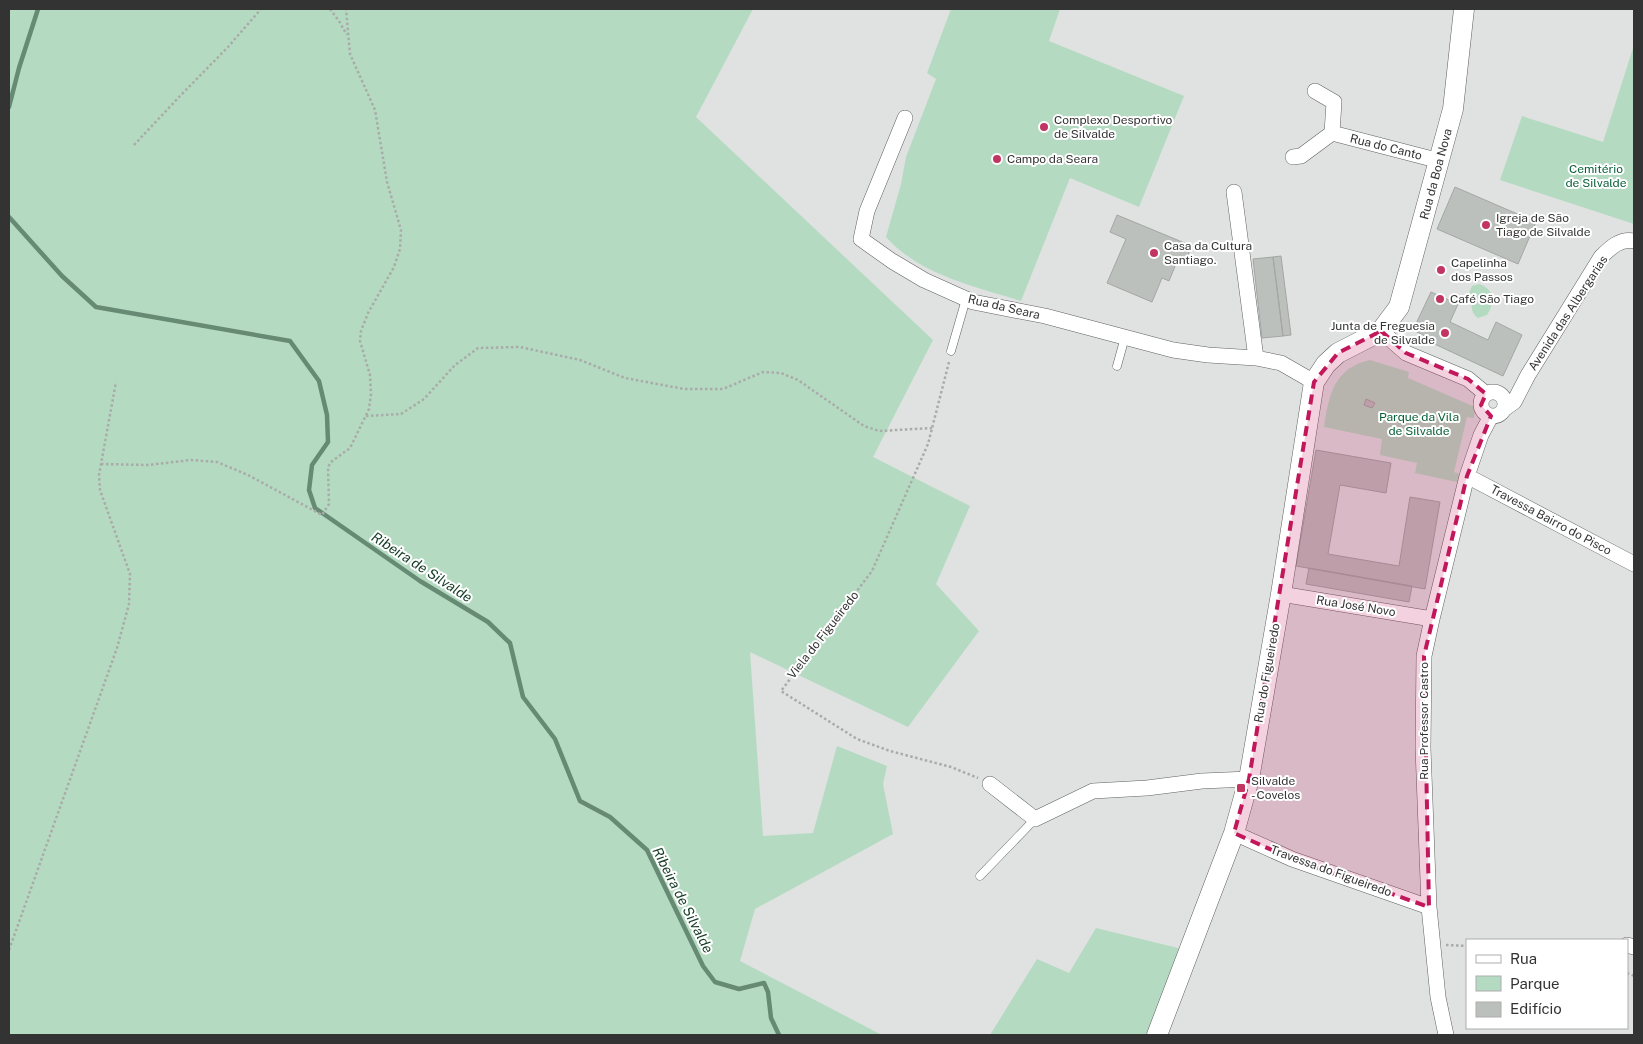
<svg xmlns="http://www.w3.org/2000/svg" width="1643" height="1044" font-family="'Public Sans',sans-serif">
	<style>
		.green { fill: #b5dac2 }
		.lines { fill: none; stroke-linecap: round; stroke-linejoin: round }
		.stream { stroke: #668a73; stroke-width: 4.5 }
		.building { fill: #bcc0bd; stroke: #a3a6a4 }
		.service-casing { stroke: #5f6260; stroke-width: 9 }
		.minor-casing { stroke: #5f6260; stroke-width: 16 }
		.secondary-casing { stroke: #5f6260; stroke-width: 21 }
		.path { stroke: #a9aba9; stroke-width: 2.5; stroke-dasharray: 2.5 2.5; stroke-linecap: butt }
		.service { stroke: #fff; stroke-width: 8 }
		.minor { stroke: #fff; stroke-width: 15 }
		.secondary { stroke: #fff; stroke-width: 20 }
		.marked { fill: #c2185b; fill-opacity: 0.2; stroke: #c2185b; stroke-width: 4; stroke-dasharray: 10 6; stroke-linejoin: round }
		.poi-dot { fill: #c23461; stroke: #fff; stroke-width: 2 }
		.labels { text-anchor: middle; stroke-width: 4; stroke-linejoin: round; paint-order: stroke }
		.poi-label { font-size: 12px; fill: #323332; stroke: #fff; text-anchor: start }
		.street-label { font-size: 12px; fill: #323332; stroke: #fff }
		.park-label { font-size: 12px; fill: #065f37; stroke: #fff }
		.water-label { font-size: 14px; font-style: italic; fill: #143c26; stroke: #fff }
	</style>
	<rect width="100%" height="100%" fill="#dfe2e0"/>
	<path class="green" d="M9 9H753L696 117 933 340 873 457 970 506 936 584 979 631 908 727 750 652 763 836 813 833 837 746 887 766 883 784 893 834 755 909 740 961 882 1035H9Z
		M951 9H1060L1049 41 1184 96 1139 207 1070 178 1021 301C974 286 920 275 886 237L901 184 906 157 936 79 927 73Z
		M1634 45V224L1500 180 1522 116 1603 142Z
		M1479 284C1495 289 1495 303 1487 315L1478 318C1469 312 1473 303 1469 293L1472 286Z
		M1370 360 1409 372 1408 378 1475 407 1474 418 1467 417 1454 472 1459 474 1457 482 1415 473 1417 463 1380 455 1382 439 1324 427C1329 395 1334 368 1370 360Z
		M1096 928 1182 949 1149 1035H990L1037 959 1069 973Z"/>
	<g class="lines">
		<path class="stream" d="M9 107 19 68 38 9
			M9 217 62 276 96 307 290 341 319 381 327 415 328 442 312 465 309 490 315 508 420 581 488 622 510 643 523 697 555 739 580 801 610 817 647 850 703 966 715 982 739 989 764 983 768 992 771 1018 779 1035"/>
	</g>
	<path class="building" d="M1455 187 1536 222 1518 264 1437 229Z
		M1117 215 1192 246 1185 262 1178 259 1169 281 1162 278 1152 302 1107 283 1126 239 1110 232Z
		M1281 256 1291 335 1283 336 1273 257Z
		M1273 257 1283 336 1262 338 1253 259Z
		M1431 292 1458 304 1450 322 1488 340 1496 322 1522 335 1503 376 1426 340 1427 337 1413 330Z
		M1366 399 1375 403 1372 408 1364 405Z
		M1316 450 1391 463 1386 493 1340 485 1328 554 1399 566 1410 497 1440 502 1425 589 1296 566Z
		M1309 568 1412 586 1409 602 1306 584Z"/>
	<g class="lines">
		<defs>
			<path id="service" d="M951 351 966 299
				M1117 366 1125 337
				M980 876 1035 819"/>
			<path id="minor" d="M1315 91 1334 102 1332 133
				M905 118 867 211 861 239 892 261 924 280 973 302 1045 316 1173 350 1208 355 1256 358 1281 363 1314 382
				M1293 157 1301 156 1332 133 1440 161
				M1234 192 1256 358
				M1381 331 1406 353 1468 379 1486 394
				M1481 404a12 12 0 1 1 24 0a12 12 0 1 1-24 0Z
				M1504 409 1514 402 1528 375 1601 257C1610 248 1620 238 1634 241
				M1467 476 1634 564
				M1281 594 1432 619
				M990 784 1035 819 1093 791 1147 788 1202 781 1249 779
				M1234 833 1292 859 1429 907
				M1627 945 1634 947
				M1446 1035 1438 997 1429 907 1423 748 1424 656 1432 619 1467 476 1481 435 1491 416"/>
			<path id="secondary" d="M1157 1035 1234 833 1249 779 1281 594 1314 382 1326 364 1338 353 1381 331 1399 307 1453 109 1464 9"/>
		</defs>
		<use href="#service" class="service-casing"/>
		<use href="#minor" class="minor-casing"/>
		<use href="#secondary" class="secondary-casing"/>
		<path class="path" d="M330 9 339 21 347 35
			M134 145 180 96 228 47 261 9
			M949 362 928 444 872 571 781 691 857 739 890 751 951 767 978 778
			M366 416 401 414 424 399 455 365 478 348 520 347 580 360 625 378 684 389H723L763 372 781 373 798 380 864 426 879 431 932 428
			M101 464 148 465 191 460 217 462 248 475 322 515 329 504 328 467 331 462 350 448 369 409 371 394 370 375 360 341 361 331 368 313 394 267 400 249 401 230 387 182 375 110 350 54 346 9
			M1446 945 1467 946
			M9 950 117 648 129 604 130 574 100 490 99 475 116 382
			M1627 973 1634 976"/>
		<use href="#service" class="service"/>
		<use href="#minor" class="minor"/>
		<use href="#secondary" class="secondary"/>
	</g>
	<path class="marked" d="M1381 331 1406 353 1468 379 1486 394 1481 405 1491 416 1467 476 1424 656 1429 907 1292 859 1234 833 1249 779 1314 382 1338 353Z"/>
	<g class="poi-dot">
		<circle cx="1044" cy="127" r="5"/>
		<circle cx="997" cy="159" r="5"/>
		<circle cx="1486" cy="225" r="5"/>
		<circle cx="1154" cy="253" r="5"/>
		<circle cx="1441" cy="270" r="5"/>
		<circle cx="1440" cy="299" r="5"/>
		<circle cx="1445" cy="333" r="5"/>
		<rect x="1236" y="783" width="10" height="10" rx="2.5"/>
	</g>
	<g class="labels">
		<g class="poi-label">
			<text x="1054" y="124">Complexo Desportivo<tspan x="1054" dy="14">de Silvalde</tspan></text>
			<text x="1007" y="163">Campo da Seara</text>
			<text x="1496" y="222">Igreja de São<tspan x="1496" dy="14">Tiago de Silvalde</tspan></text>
			<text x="1164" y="250">Casa da Cultura<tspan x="1164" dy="14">Santiago.</tspan></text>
			<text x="1451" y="267">Capelinha<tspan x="1451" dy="14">dos Passos</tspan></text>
			<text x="1450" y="303">Café São Tiago</text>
			<text x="1435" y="330" text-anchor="end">Junta de Freguesia<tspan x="1435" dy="14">de Silvalde</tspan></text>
			<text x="1251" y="785">Silvalde<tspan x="1251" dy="14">- Covelos</tspan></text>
		</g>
		<g class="street-label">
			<text transform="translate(1386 147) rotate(14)" y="4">Rua do Canto</text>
			<text transform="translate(1436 174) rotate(-75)" y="4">Rua da Boa Nova</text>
			<text transform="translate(1004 307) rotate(13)" y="4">Rua da Seara</text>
			<text transform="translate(1568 313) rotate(-57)" y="4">Avenida das Albergarias</text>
			<text transform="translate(1551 520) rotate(28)" y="4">Travessa Bairro do Pisco</text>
			<text transform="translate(1356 606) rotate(9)" y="4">Rua José Novo</text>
			<text transform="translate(823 635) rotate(-52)" y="4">Viela do Figueiredo</text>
			<text transform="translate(1267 673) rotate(-80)" y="4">Rua do Figueiredo</text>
			<text transform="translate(1424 721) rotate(-90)" y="4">Rua Professor Castro</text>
			<text transform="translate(1331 871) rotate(20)" y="4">Travessa do Figueiredo</text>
		</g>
		<g class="park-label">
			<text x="1596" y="173">Cemitério<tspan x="1596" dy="14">de Silvalde</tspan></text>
			<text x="1419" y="421">Parque da Vila<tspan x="1419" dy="14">de Silvalde</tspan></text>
		</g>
		<g class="water-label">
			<text transform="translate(422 567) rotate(33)" y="5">Ribeira de Silvalde</text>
			<text transform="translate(683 900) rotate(63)" y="5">Ribeira de Silvalde</text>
		</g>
	</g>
	<rect width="1643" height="1044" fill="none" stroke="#323332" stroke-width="20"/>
	<rect x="1466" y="939" width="162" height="90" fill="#ffffff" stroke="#adadad"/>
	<rect x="1476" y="955" width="25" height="8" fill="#ffffff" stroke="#adadad"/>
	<text x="1510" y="964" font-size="15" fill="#323332">Rua</text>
	<rect x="1476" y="976" width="25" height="15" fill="#b5dac2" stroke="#adadad"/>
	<text x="1510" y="989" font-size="15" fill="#323332">Parque</text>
	<rect x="1476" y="1002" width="25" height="15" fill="#bcc0bd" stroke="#adadad"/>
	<text x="1510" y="1014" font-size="15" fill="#323332">Edifício</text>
</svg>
